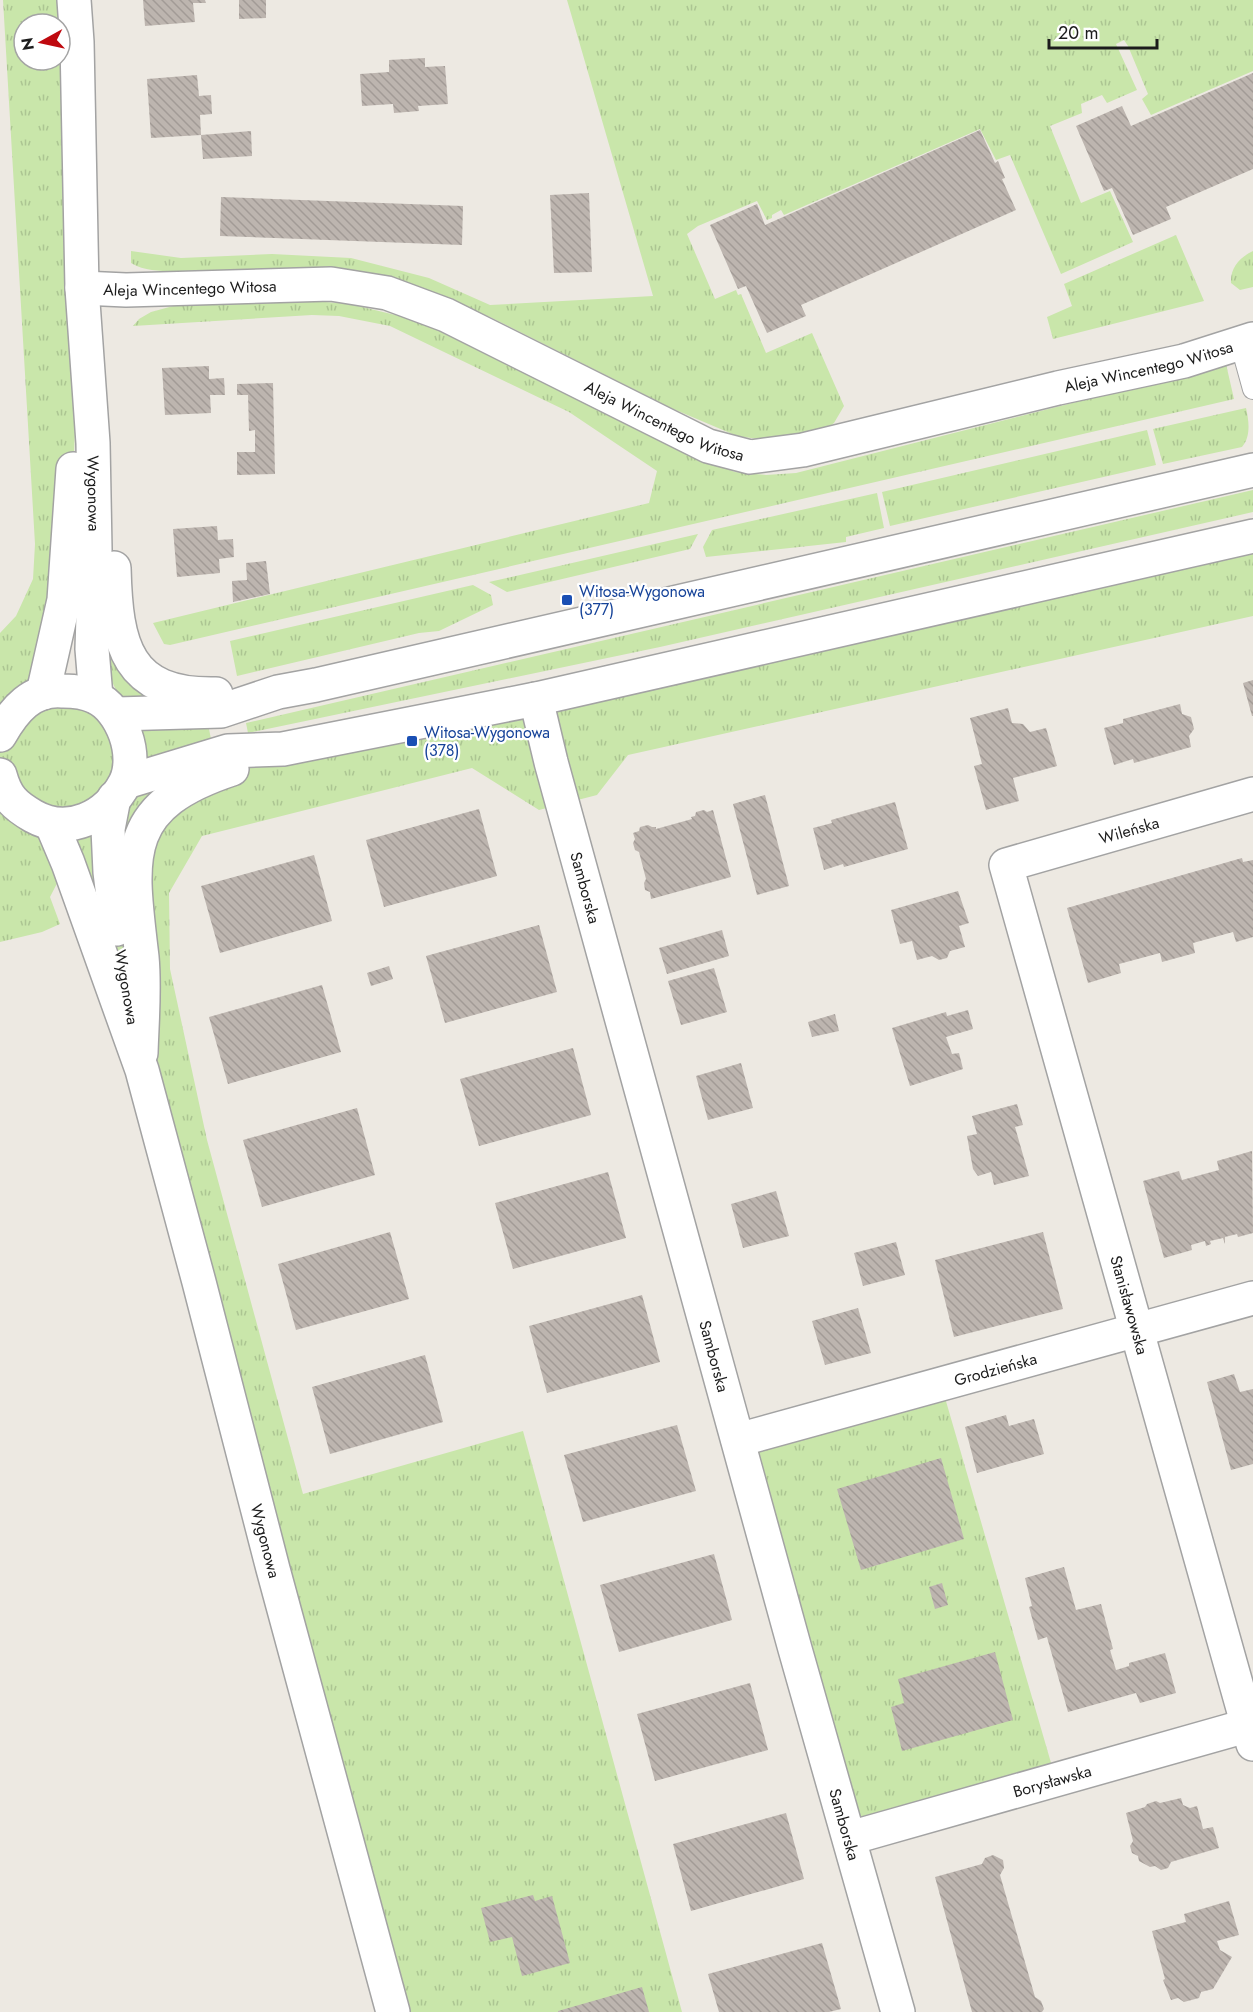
<svg xmlns="http://www.w3.org/2000/svg" width="1253" height="2012" font-family="Jost,sans-serif">
	<style>
		.grass { fill: url(#grass-tufts); fill-rule: evenodd }
		.building { fill: url(#building-back-hatch) }
		.lines { fill: none; stroke-linecap: round; stroke-linejoin: round }
		.service-casing { stroke: #a3a3a3; stroke-width: 22 }
		.minor-casing { stroke: #a3a3a3; stroke-width: 36 }
		.tertiary-casing { stroke: #a3a3a3; stroke-width: 36 }
		.service { stroke: #fff; stroke-width: 20 }
		.minor { stroke: #fff; stroke-width: 33 }
		.tertiary { stroke: #fff; stroke-width: 33 }
		.transit-dot { fill: #1a4fb4; stroke: #fff; stroke-width: 2 }
		.labels { text-anchor: middle; stroke-width: 4.5; stroke-linejoin: round; paint-order: stroke }
		.street-label { font-size: 16px; fill: #1c1c1c; stroke: #fff }
		.transit-label { font-size: 16px; fill: #164399; stroke: #fff; text-anchor: start }
	</style>
	<defs>
		<pattern id="grass-tufts" width="24" height="20" patternUnits="userSpaceOnUse" patternTransform="scale(1.5)"><rect width="24" height="20" fill="#c9e6aa"/><path d="M3 7l-1-3M5 7V3M7 7l1-3M15 17l-1-3M17 17v-4M19 17l1-3" fill="none" stroke="#acc592"/></pattern>
		<pattern id="building-back-hatch" width="6" height="6" patternUnits="userSpaceOnUse" patternTransform="scale(1.5)"><rect width="6" height="6" fill="#bdb5af"/><path d="M-1 5l2 2M0 0l6 6M5-1l2 2" fill="none" stroke="#a29b96"/></pattern>
	</defs>
	<rect width="100%" height="100%" fill="#ede9e2"/>
	<path class="grass" d="M3 0H74L82 288 71 514 43 692 96 697 126 781 1253 536V616L628 755 597 795 539 810 472 768 202 836 169 893 170 969 207 1140 303 1494 523 1431 682 2012H393L67 864 50 897 60 924 42 932 0 942V633L16 616 33 579 35 544ZM24 24H60V60H24Z
		M567 0H1253V71L1151 115 1142 99 1148 94 1128 46 1124 40 1116 44 1137 90 1107 103 1102 95 1081 104 1082 113 1050 126 1081 203 1110 191 1133 242 1061 274 1010 155 996 160 980 129 784 215 781 210 772 215V218L767 220 757 201 698 226 687 234 715 299 736 290 738 295 741 294 766 353 812 333 844 406 834 423 823 431 758 439 737 436 671 408 490 317 439 297 324 270 174 271C158 271 145 271 131 263V251L181 258 272 254 351 258 429 278 490 305 653 296Z
		M1176 235 1204 301 1053 339 1047 317 1072 306 1064 284Z
		M1253 251V287L1240 290 1231 283C1230 268 1240 257 1253 251Z
		M301 300 350 304 420 321 674 447 712 463 735 472 766 475 796 473 1226 364 1234 399 170 645 164 644 153 623 649 503 657 471 569 412 390 326 339 316 312 315 133 326 139 319 151 312 177 305Z
		M1246 408C1249 421 1251 437 1242 447L1163 464 1153 429Z
		M1147 430 1156 465 890 526 882 492Z
		M1253 490V512L660 647 248 733 246 723Z
		M877 493 884 528 846 537V542L706 557 703 547 712 530Z
		M698 534 690 549 507 592 489 582Z
		M473 585 491 595 493 605 439 631 419 633 237 676 230 641Z
		M110 653 151 699C144 699 133 700 126 698 110 691 109 668 108 654Z
		M208 724 212 744 147 761 140 727Z
		M941 1384 1056 1780 850 1838 738 1440Z"/>
	<path class="building" d="M143 0H205L206 3H193L195 22 145 26Z
		M239 0H266V18L239 19Z
		M425 58V67L445 66 448 104 418 106 419 111 394 113 393 104 362 106 360 74 389 72V60Z
		M1253 73V169L1166 207 1171 219 1133 235 1112 188 1104 191 1076 126 1122 106 1131 126Z
		M197 75 199 96 211 95 212 114 200 115 201 135 151 138 147 79Z
		M980 130 995 163 998 161 1005 178 1002 179 1016 210 801 305 806 316 767 333 746 286 738 289 710 225 757 204 765 225Z
		M251 131 252 156 203 159 201 135Z
		M589 193 592 272 554 273 550 195Z
		M221 197 463 206 462 245 220 236Z
		M209 366V379L224 378 225 395H210L211 413 165 415 162 368Z
		M273 383 275 474 237 475V452H255V430L249 431 248 395H237V384Z
		M217 526 218 540 233 539 234 557 219 559 220 573 177 577 173 529Z
		M266 561 270 594 233 602 232 581 247 580 246 563Z
		M1253 680V716H1252L1243 683Z
		M1180 704 1182 714 1191 717 1194 729 1189 736 1191 747 1134 763 1133 759 1114 765 1104 728 1123 723V719Z
		M1008 708 1012 723 1023 724 1030 732 1046 728 1057 766 1013 778 1019 801 986 810 974 766 982 764 970 718Z
		M765 795 789 886 757 895 733 804Z
		M895 802 908 849 844 867 843 864 824 870 813 828 832 823 831 820Z
		M479 809 497 876 384 907 366 840Z
		M704 810 707 812 713 810 731 877 651 899 650 892 645 890 644 883 646 879 639 852 635 850 633 843 635 839 633 833 639 831 640 827 648 825 652 827H656V829L692 819 691 817 695 816 696 812Z
		M314 855 332 921 220 953 201 886Z
		M1242 858 1243 862 1253 860V937L1236 942 1233 932 1193 943 1195 953 1162 962 1160 953 1119 964 1121 973 1088 983 1067 908Z
		M958 891 969 923 959 926 965 947 950 951 947 958 939 960 932 956 917 960 912 941 900 944 891 910Z
		M539 925 557 992 445 1023 426 956Z
		M722 930 729 956 667 974 659 948Z
		M389 966 393 979 371 986 367 973Z
		M714 968 727 1012 681 1025 668 981Z
		M322 985 341 1052 228 1084 209 1017Z
		M968 1010 973 1029 946 1037 952 1054 959 1053 963 1069 910 1086 892 1028 946 1012 947 1016Z
		M835 1014 839 1031 812 1037 808 1022Z
		M573 1048 591 1115 479 1146 460 1079Z
		M741 1063 753 1108 708 1120 696 1076Z
		M1017 1104 1023 1125 1015 1127 1029 1176 994 1185 991 1172 978 1176 973 1169 967 1136 977 1134 972 1116Z
		M357 1108 375 1175 262 1207 243 1140Z
		M1252 1151 1253 1233 1238 1237 1237 1234 1225 1237V1244L1223 1238 1210 1241 1211 1244 1206 1246 1205 1241 1191 1245 1192 1250 1164 1258 1143 1181 1179 1171 1182 1180 1219 1170 1217 1161Z
		M608 1172 626 1238 513 1269 495 1203Z
		M776 1191 789 1236 743 1248 731 1204Z
		M390 1232 409 1299 296 1330 278 1264Z
		M1043 1232 1063 1309 954 1337 935 1260Z
		M896 1242 905 1275 863 1286 854 1253Z
		M642 1295 660 1362 547 1393 529 1326Z
		M858 1308 871 1353 825 1365 812 1321Z
		M425 1355 443 1422 330 1454 312 1387Z
		M1234 1374 1240 1392 1253 1389V1464L1231 1470 1207 1382Z
		M1006 1415 1009 1426 1034 1419 1044 1454 977 1473 965 1427Z
		M677 1425 696 1491 583 1522 564 1455Z
		M941 1458 964 1539 861 1570 837 1489Z
		M714 1554 732 1620 619 1652 600 1585Z
		M1064 1567 1076 1610 1101 1604 1113 1649 1110 1650 1116 1670 1129 1666V1663L1165 1653 1176 1693 1140 1703 1136 1693 1068 1712 1047 1637 1038 1640 1029 1607 1032 1606 1025 1578Z
		M942 1583 948 1605 935 1609 929 1587Z
		M995 1652 1013 1720 902 1751 891 1707 904 1703 898 1679Z
		M750 1683 768 1750 655 1781 637 1714Z
		M1181 1798 1183 1805 1190 1808 1197 1806 1203 1829 1213 1827 1219 1848 1171 1862 1168 1868 1161 1870 1155 1866 1150 1867 1139 1861 1138 1856 1132 1853 1130 1846 1133 1841 1126 1813 1145 1807 1147 1804 1156 1801 1160 1803Z
		M786 1813 804 1879 691 1911 673 1844Z
		M993 1855 1003 1860 1004 1868 1000 1875 1035 1997 1041 2001 1044 2009 1042 2012H972L935 1877 982 1864 985 1858Z
		M533 1895 535 1901 552 1896 570 1963 522 1976 512 1937 490 1942 481 1908Z
		M1229 1901 1239 1935 1217 1941 1220 1950 1232 1957 1213 1989 1201 1992 1199 1998 1184 2002 1178 1998 1171 2000 1163 1980 1165 1979 1152 1931 1186 1922 1184 1914Z
		M822 1943 841 2009 829 2012H719L708 1974Z
		M642 1987 649 2012H558V2011Z"/>
	<g class="lines">
		<defs>
			<path id="service" d="M1240 342 1253 389"/>
			<g id="minor">
				<path id="s1" d="M82 288 126 290 331 284 387 293 446 315 708 446 750 457 803 450 1058 388 1184 361 1253 339"/>
				<path id="s2" d="M536 699 551 762 795 1649 898 2012"/>
				<path id="s3" d="M1253 794 1006 865 1253 1744"/>
				<path id="s4" d="M738 1440 1253 1298"/>
				<path id="s5" d="M850 1838 1253 1724"/>
			</g>
			<g id="tertiary">
				<path id="s6" d="M74 0 77 42 82 288 93 443 95 549 92 649 96 697"/>
				<path d="M114 568C116 645 126 696 216 694"/>
				<path d="M43 693 64 600 73 469"/>
				<path d="M117 714 221 711 278 692 316 685 1253 470"/>
				<path d="M0 735C14 710 32 688 63 691 74 691 85 692 95 697 122 709 139 756 125 783 107 817 68 836 33 816 14 805 6 797 0 775"/>
				<path d="M126 782 228 751 283 749 536 699 1253 536"/>
				<path d="M114 798 108 829 110 872 117 929"/>
				<path id="s7" d="M52 825 68 863 142 1070 199 1282 273 1569 393 2012"/>
				<path d="M141 1053C142 1020 145 989 142 957 130 856 120 806 232 769"/>
			</g>
		</defs>
		<use href="#service" class="service-casing"/>
		<use href="#minor" class="minor-casing"/>
		<use href="#tertiary" class="tertiary-casing"/>
		<use href="#service" class="service"/>
		<use href="#minor" class="minor"/>
		<use href="#tertiary" class="tertiary"/>
	</g>
	<g class="transit-dot">
		<rect x="561" y="594" width="12" height="12" rx="3"/>
		<rect x="406" y="735" width="12" height="12" rx="3"/>
	</g>
	<g class="labels">
		<g class="street-label">
			<text dy="6" stroke="none"><textPath href="#s1" startOffset="108">Aleja Wincentego Witosa</textPath></text>
			<text dy="6" stroke="none"><textPath href="#s1" startOffset="1114">Aleja Wincentego Witosa</textPath></text>
			<text dy="6" stroke="none"><textPath href="#s1" startOffset="612">Aleja Wincentego Witosa</textPath></text>
			<text dy="6" stroke="none"><textPath href="#s6" startOffset="494">Wygonowa</textPath></text>
			<text transform="translate(1129 830) rotate(-16)" y="6">Wileńska</text>
			<text dy="6" stroke="none"><textPath href="#s2" startOffset="195">Samborska</textPath></text>
			<text transform="translate(127 987) rotate(80)" y="6">Wygonowa</text>
			<text dy="6" stroke="none"><textPath href="#s3" startOffset="714">Stanisławowska</textPath></text>
			<text dy="6" stroke="none"><textPath href="#s2" startOffset="681">Samborska</textPath></text>
			<text dy="6" stroke="none"><textPath href="#s4" startOffset="267">Grodzieńska</textPath></text>
			<text dy="6" stroke="none"><textPath href="#s7" startOffset="748">Wygonowa</textPath></text>
			<text dy="6" stroke="none"><textPath href="#s5" startOffset="210">Borysławska</textPath></text>
			<text dy="6" stroke="none"><textPath href="#s2" startOffset="1167">Samborska</textPath></text>
		</g>
		<g class="transit-label">
			<text x="579" y="597">Witosa-Wygonowa<tspan x="579" dy="18">(377)</tspan></text>
			<text x="424" y="738">Witosa-Wygonowa<tspan x="424" dy="18">(378)</tspan></text>
		</g>
	</g>
	<g transform="translate(42 42) rotate(262)"><circle r="28" fill="#ffffff" stroke="#a4a4a4" stroke-width="1.5"/>
	<path d="M0-4.5L10 22L0 15L-10 22Z" fill="#bf090f"/>
	<text y="-9" font-size="16" font-weight="bold" text-anchor="middle" fill="#1c1c1c">N</text>
	</g>
	<path d="M1049 39v9h108v-9" fill="none" stroke="#1c1c1c" stroke-width="3"/>
	<text x="1058" y="39" font-size="18" fill="#1c1c1c" stroke="#ffffff" stroke-width="4.5" paint-order="stroke">20 m</text>
</svg>
